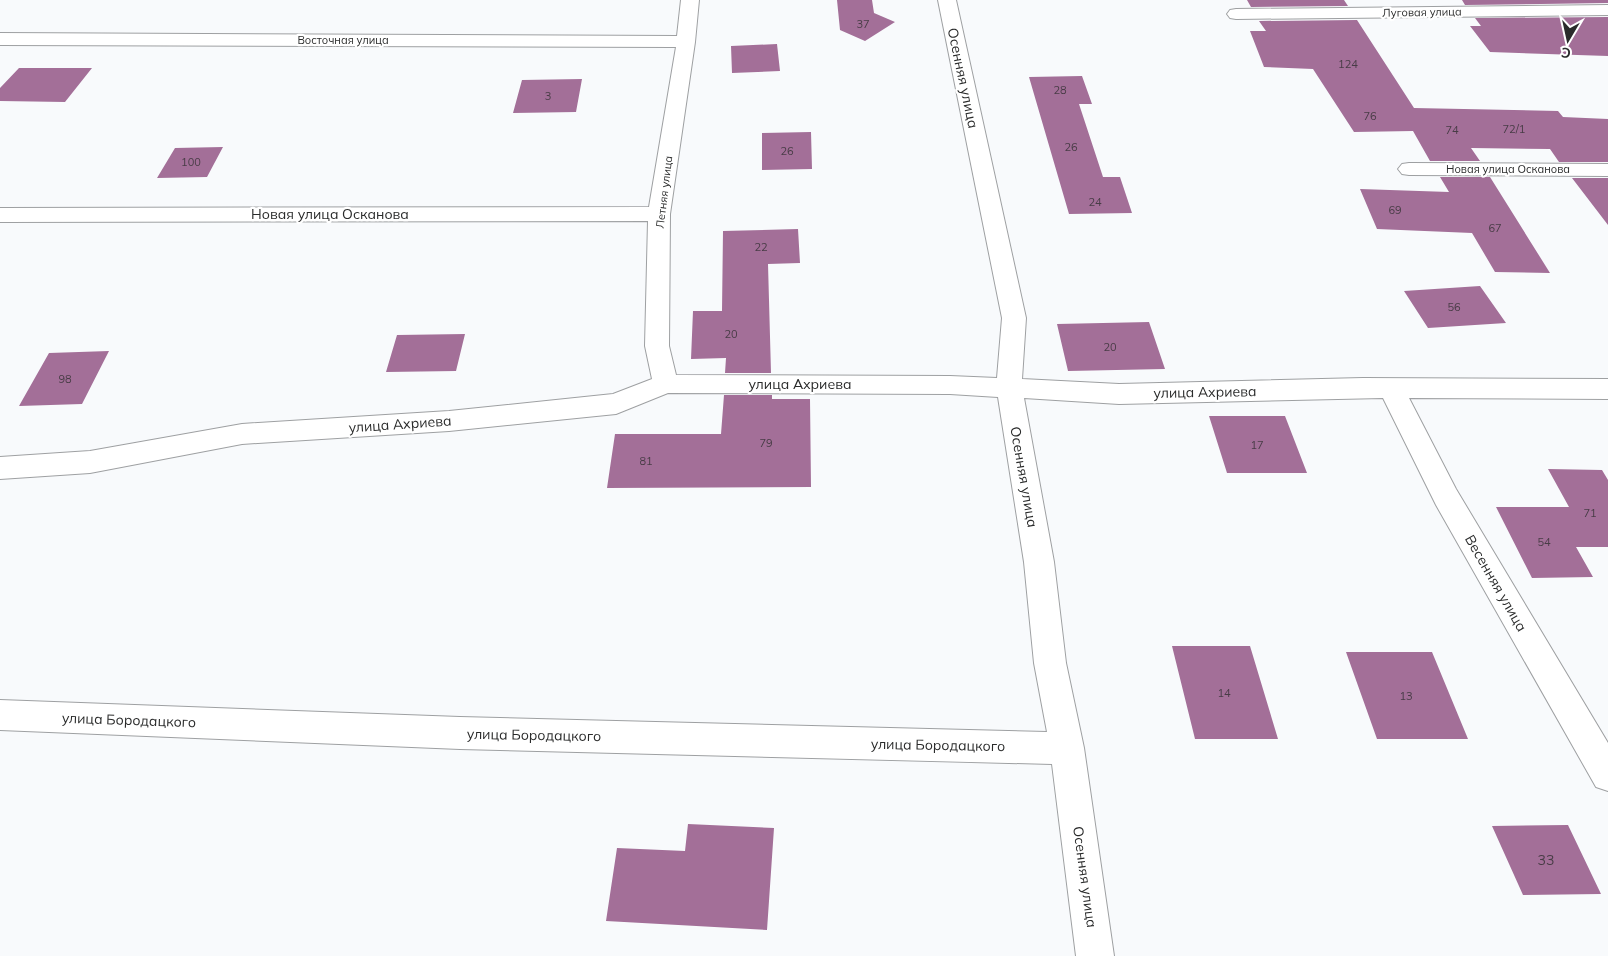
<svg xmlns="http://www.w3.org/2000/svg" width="1608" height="956" font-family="Mulish,sans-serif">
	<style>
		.building { fill: #a36f98 }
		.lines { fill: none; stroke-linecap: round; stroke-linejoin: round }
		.minor-casing { stroke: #9ea0a2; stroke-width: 2 }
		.minor { fill: #fff; fill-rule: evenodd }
		.labels { text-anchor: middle; stroke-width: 4.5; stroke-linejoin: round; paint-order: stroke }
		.far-street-label { font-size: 11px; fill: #2a2b2b; stroke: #fff }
		.number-label { font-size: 11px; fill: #483c46 }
		.street-label { font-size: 14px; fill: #2a2b2b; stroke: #fff }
		.near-number-label { font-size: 14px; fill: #483c46 }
	</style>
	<rect width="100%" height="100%" fill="#f8fafc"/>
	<path class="building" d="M837 0H872L874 13 895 22 865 41 840 30Z
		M1247 0H1344L1348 6 1251 7Z
		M1462 0H1608V3L1465 5Z
		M1608 17V56L1490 52 1470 26H1481L1475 18Z
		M1357 20 1414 108 1558 111 1563 117 1608 119V162H1559L1550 149 1471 148 1480 161H1430L1413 131 1354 132 1313 69 1264 67 1250 31H1266L1259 21Z
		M777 44 780 71 732 73 731 46Z
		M19 68H92L65 102 0 101V88Z
		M1082 76 1092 104H1079L1103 177H1120L1132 213 1069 214 1029 77Z
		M582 79 576 112 513 113 522 80Z
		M811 132 812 169 762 170V133Z
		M223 147 207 177 157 178 175 148Z
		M1440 177H1490L1550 273 1495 272 1472 233 1377 229 1360 189 1449 192Z
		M1572 178H1608V225Z
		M798 229 800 263 768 264 771 373H725L726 358 691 359 693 311H722L723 231Z
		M1480 286 1506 323 1428 328 1404 291Z
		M1149 322 1165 369 1068 371 1057 324Z
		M465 334 456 371 386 372 397 335Z
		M109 351 82 404 19 406 49 353Z
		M724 395H772V399H810L811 487 607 488 615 434H721Z
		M1209 416H1285L1307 473H1227Z
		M1548 469 1602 470 1608 480V547H1576L1593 577 1532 578 1496 507H1569Z
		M1172 646H1250L1278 739H1195Z
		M1346 652H1432L1468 739H1377Z
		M688 824 774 828 767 930 606 921 617 848 685 851Z
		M1568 825 1601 894 1523 895 1492 826Z"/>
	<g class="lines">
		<defs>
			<path id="minor" d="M681 0H699L695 42 670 214 669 346 676 375 950 376 997 378 1002 318 938 0H956L1026 318 1022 379 1119 384 1363 378 1608 379V399L1409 398 1456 489 1608 743V791L1596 787 1436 505 1383 398 1119 404 1024 398 1054 562 1066 663 1084 748 1114 956H1076L1052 764 460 749 0 730V700L460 717 1047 732 1034 663 1024 562 998 397 950 394 668 393 616 414 449 431 242 444 90 473 0 479V457L90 451 242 424 449 411 613 394 652 379 645 346 648 221 0 222V208L649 207 676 47 0 45V33L677 36Z
				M1608 5V15L1236 19 1230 18 1227 14 1230 10 1236 9Z
				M1409 163 1608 164V176L1409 175 1402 174 1398 169 1402 164Z"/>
		</defs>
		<use href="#minor" class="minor-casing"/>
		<use href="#minor" class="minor"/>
	</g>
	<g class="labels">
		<g class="far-street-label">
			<text transform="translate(1422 12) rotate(-1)" y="4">Луговая улица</text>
			<text x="343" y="44">Восточная улица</text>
			<text x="1508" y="173">Новая улица Осканова</text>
			<text transform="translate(664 192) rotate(-83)" y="4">Летняя улица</text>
		</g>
		<g class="number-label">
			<text x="863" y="28">37</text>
			<text x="1348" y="68">124</text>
			<text x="1060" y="94">28</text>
			<text x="548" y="100">3</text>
			<text x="1370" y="120">76</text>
			<text x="1514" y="133">72/1</text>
			<text x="1452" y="134">74</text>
			<text x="1071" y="151">26</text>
			<text x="787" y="155">26</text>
			<text x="191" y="166">100</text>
			<text x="1095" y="206">24</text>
			<text x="1395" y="214">69</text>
			<text x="1495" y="232">67</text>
			<text x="761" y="251">22</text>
			<text x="1454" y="311">56</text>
			<text x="731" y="338">20</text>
			<text x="1110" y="351">20</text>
			<text x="65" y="383">98</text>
			<text x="766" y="447">79</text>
			<text x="1257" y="449">17</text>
			<text x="646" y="465">81</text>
			<text x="1590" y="517">71</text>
			<text x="1544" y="546">54</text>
			<text x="1224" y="697">14</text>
			<text x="1406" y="700">13</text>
		</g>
		<g class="street-label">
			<text transform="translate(963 78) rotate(78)" y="5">Осенняя улица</text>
			<text x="330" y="219">Новая улица Осканова</text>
			<text x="800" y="389">улица Ахриева</text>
			<text transform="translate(1205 392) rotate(-1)" y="5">улица Ахриева</text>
			<text transform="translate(400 424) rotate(-4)" y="5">улица Ахриева</text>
			<text transform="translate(1024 477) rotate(80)" y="5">Осенняя улица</text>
			<text transform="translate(1496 583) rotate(60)" y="5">Весенняя улица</text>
			<text transform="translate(129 720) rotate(2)" y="5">улица Бородацкого</text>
			<text transform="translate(534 735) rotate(1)" y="5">улица Бородацкого</text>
			<text transform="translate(938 745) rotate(1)" y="5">улица Бородацкого</text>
			<text transform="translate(1085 877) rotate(82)" y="5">Осенняя улица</text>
		</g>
		<g class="near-number-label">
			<text x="1546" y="865">33</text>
		</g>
	</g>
	<g transform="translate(1568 40) rotate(189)" stroke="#ffffff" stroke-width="4" paint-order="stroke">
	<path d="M0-4L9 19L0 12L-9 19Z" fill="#2a2b2b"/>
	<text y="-8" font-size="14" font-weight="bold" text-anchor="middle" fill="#2a2b2b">С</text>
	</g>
</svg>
